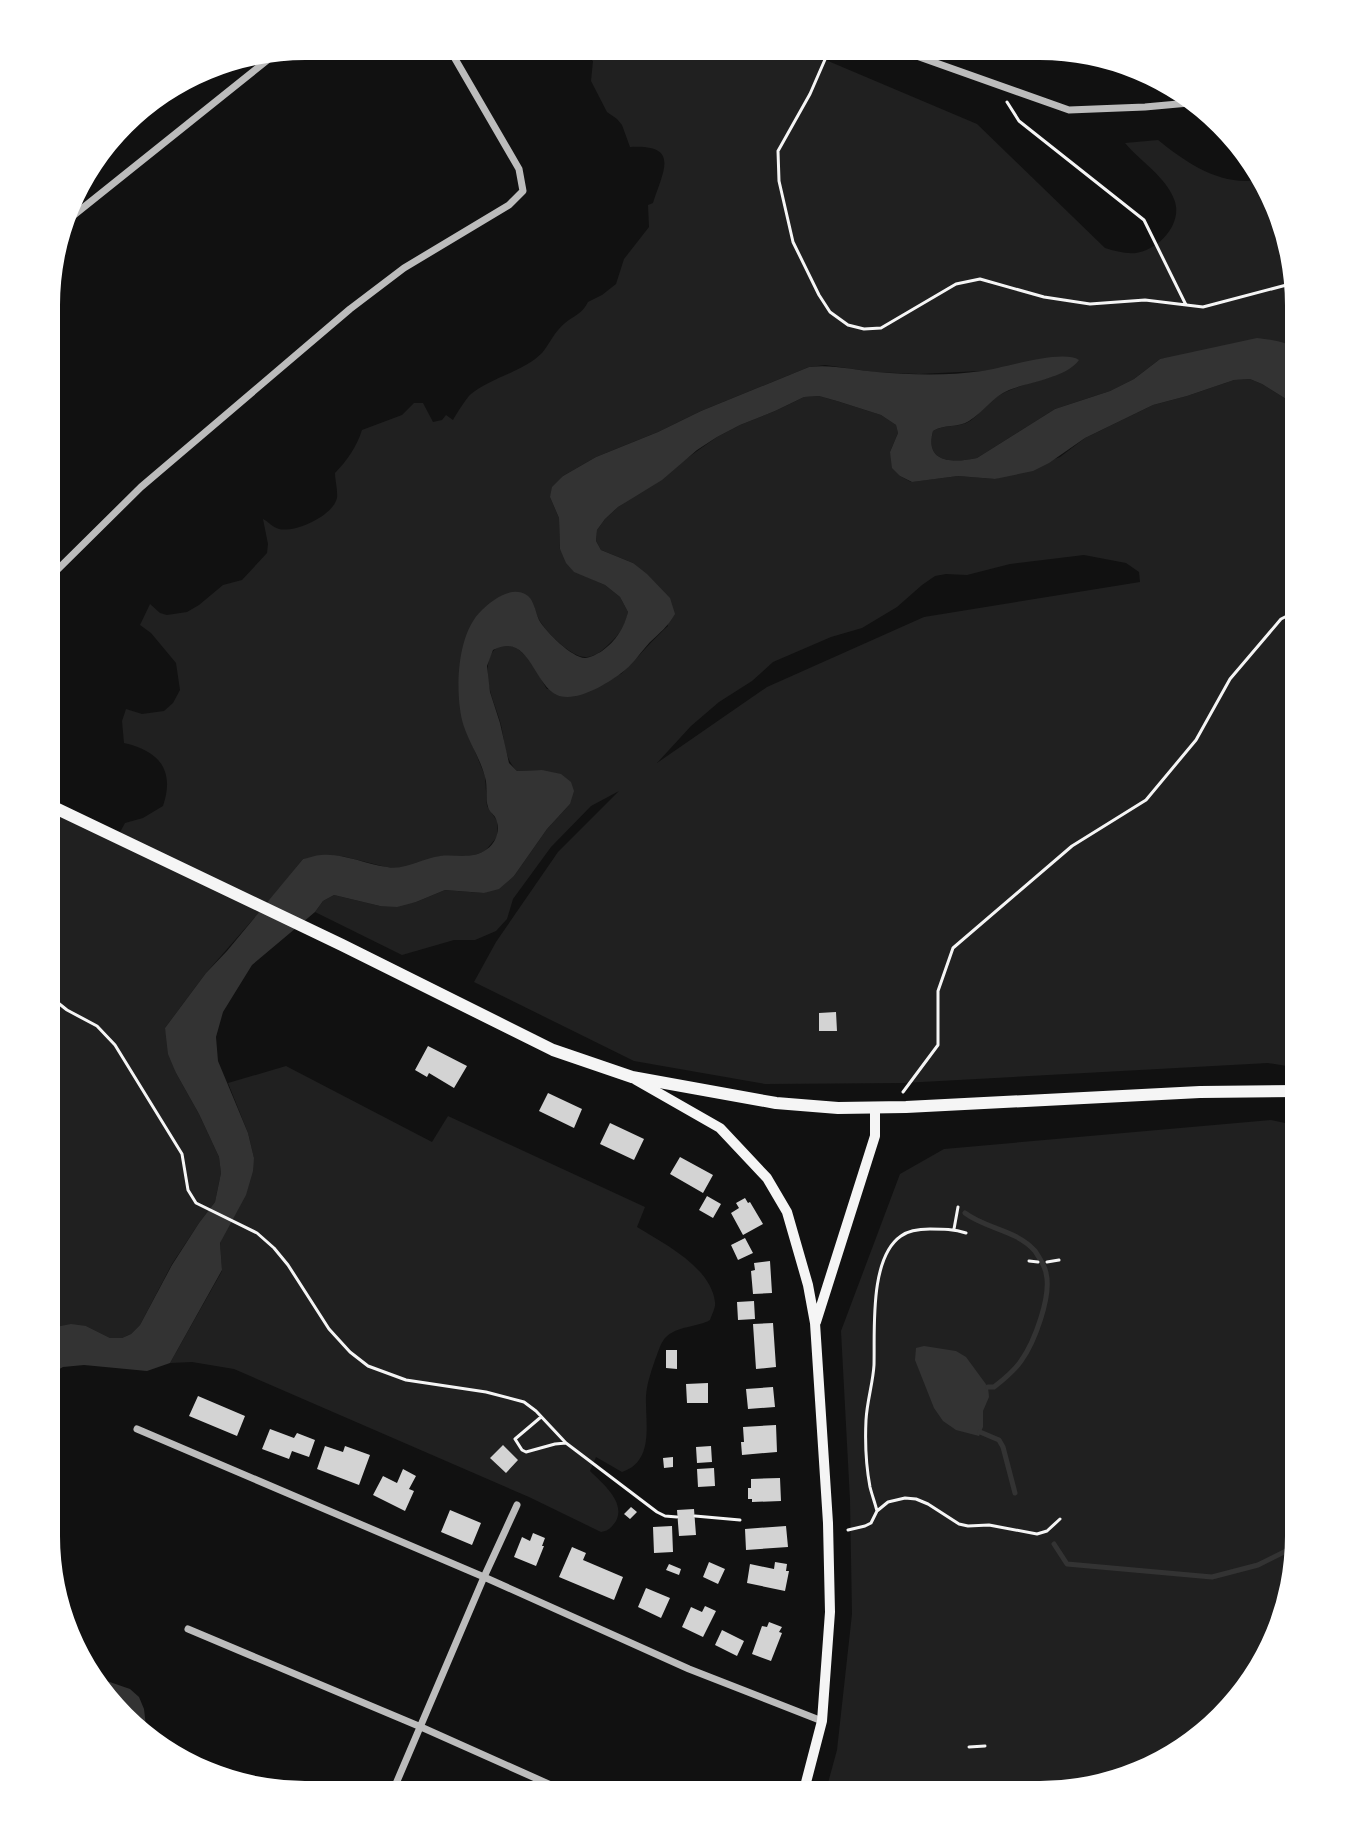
<svg xmlns="http://www.w3.org/2000/svg" width="1345" height="1841" font-family="'IBM Plex Sans',sans-serif">
	<style>
		.green { fill: #202020; fill-rule: evenodd }
		.water { fill: #333 }
		.lines { fill: none; stroke-linecap: round; stroke-linejoin: round }
		.stream { stroke: #333; stroke-width: 5 }
		.building { fill: #d3d3d3 }
		.path { stroke: #f5f5f5; stroke-width: 3 }
		.service { stroke: #bcbcbc; stroke-width: 4 }
		.minor { stroke: #bcbcbc; stroke-width: 7 }
		.secondary { stroke: #f5f5f5; stroke-width: 10 }
		.primary { stroke: #f5f5f5; stroke-width: 12 }
	</style>
	<rect width="100%" height="100%" fill="#111"/>
	<path class="green" d="M576 47H744L766 52 821 58 977 124 1105 248C1115 251 1125 254 1136 253 1159 250 1184 223 1174 199 1165 176 1141 162 1125 143L1158 140C1188 164 1223 188 1263 179L1272 190 1299 305V352L1295 348 1160 359 1134 379 1110 391 1055 409 977 458C954 463 924 464 933 431 944 424 959 428 970 421 979 415 985 405 993 399 1011 387 1034 382 1054 376L980 371 919 374 874 372 825 365 809 367 701 411 658 432 596 457 563 476 550 497 559 518 560 549 574 571 605 585 620 597 628 612C625 626 620 634 609 644 603 650 596 656 587 657 574 659 549 635 542 624 537 618 535 608 532 601L514 592 463 722 485 776 487 806 497 821V837L485 851 473 856H440L405 868 386 867 342 856 303 859 270 900 266 902 264 907 206 973 165 1028 176 1073 199 1114 219 1157 221 1173 215 1202 199 1223 172 1264 140 1325 131 1334 122 1338H110L86 1326 46 1329 47 800 119 834 125 823 143 818 163 806C175 771 160 751 124 743L122 721 126 709 142 714 164 711 173 703 180 690 176 663 151 633 140 625 150 604 160 613 167 615 187 612 199 605 223 585 242 580 267 553 268 544 263 519C269 522 272 527 279 529 295 533 333 516 337 498 338 491 335 480 335 473 347 461 357 446 362 430L402 415 414 403H423L433 422 442 420 446 415 453 420C456 415 467 397 471 394 492 377 523 372 542 353 550 343 555 331 565 323 575 315 582 314 588 302L602 295 616 284 624 259 649 227 648 205 653 203C663 171 681 144 630 147L622 125 617 119 607 112 591 81 593 61Z
		M1250 379 1262 384 1299 407V1068L1268 1063 903 1083 765 1084 634 1061 474 982 496 942 558 852 619 791 591 806 551 847 513 899 507 919 496 931 475 940H454L402 955 315 912 323 901 334 895 380 906 416 902 445 890 484 893 514 876 547 829 570 804 542 770 517 771C504 758 505 743 501 725 496 706 485 686 488 665 489 657 492 649 501 646 522 639 538 674 547 689L621 674C637 659 651 641 668 626L633 563 601 550 596 541 597 530 605 519 618 507 717 437 740 425 775 411 804 397 819 396 837 401 881 415 896 425 898 433 890 452 900 476 911 482 958 476 995 479 1060 457 1085 438 1153 405 1187 396 1234 380ZM1084 555 1126 563 1139 572 1140 582 924 617 767 687 657 763 691 726 719 702 752 681 773 662 831 637 862 628 897 607 922 585 935 576 946 574 967 575 1010 564Z
		M286 1066 432 1142 448 1116 645 1207 637 1227C663 1243 711 1267 715 1302 716 1307 712 1314 710 1320 696 1328 678 1325 665 1338 660 1344 658 1353 655 1360 651 1372 647 1383 646 1396 645 1423 655 1461 622 1472L596 1457 590 1471C602 1483 626 1502 616 1521 611 1528 608 1531 601 1532L529 1497 234 1369 192 1362 170 1363 222 1271 220 1243 254 1158 248 1133 228 1083Z
		M1271 1120 1299 1126 1298 1553 1255 1680 1155 1768 1040 1795 825 1794 837 1750 852 1614 850 1500 841 1331 900 1174 944 1149Z"/>
	<path class="water" d="M1257 338C1272 340 1288 341 1299 352V407L1262 384 1250 379 1234 380 1187 396 1153 405 1085 438 1049 463 1033 471 995 479 958 476 912 482 900 476 892 468 890 452 898 433 896 425 881 415 837 401 819 396 804 397 775 411 740 425 717 437 697 450 662 480 618 507 605 519 597 530 596 541 601 550 633 563 647 574 670 598 675 614C668 626 660 633 650 642 640 653 632 666 620 674 605 685 575 703 557 695 533 684 529 631 493 650L487 666 490 692 500 723 509 763 517 771 542 770 561 774 571 782 574 791 570 804 547 829 514 876 499 889 484 893 445 890 416 902 397 907 380 906 334 895 323 901 315 912 252 965 223 1012 216 1037 218 1061 248 1133 254 1158 253 1171 246 1195 220 1243 222 1270 170 1363 147 1371 84 1365 63 1367 54 1372 46 1387V1329L71 1324 86 1326 110 1338H122L131 1334 140 1325 172 1265 199 1223 215 1202 221 1173 219 1157 199 1114 176 1073 168 1054 165 1028 206 973 227 951 303 859C309 858 315 855 321 855 343 853 365 864 387 867 407 870 420 859 440 856 456 854 473 860 487 849 497 842 501 828 495 817 493 814 489 811 488 807 485 798 488 786 485 777 480 757 467 740 462 720 455 689 457 633 482 610 491 601 510 586 525 594 534 598 535 611 539 620 545 631 572 658 585 658 590 658 597 654 602 651 616 641 624 628 628 612L620 597 605 585 574 572 566 563 560 549 559 518 550 497 552 487 563 476 596 457 658 432 701 411 809 367C832 364 854 370 877 372 911 375 948 376 982 371 1004 368 1062 349 1079 360 1066 378 1029 382 1009 390 992 397 984 412 969 421 958 428 944 424 933 431 924 464 954 463 977 458L1055 409 1110 391 1134 379 1160 359Z
		M924 1346 956 1351 966 1357 988 1387 989 1397 983 1411V1427L979 1436 956 1430 943 1421 934 1408 915 1360 916 1348Z
		M91 1671 104 1680 130 1689 139 1697 144 1709 147 1735Z"/>
	<g class="lines">
		<path class="stream" d="M965 1213C986 1229 1017 1230 1035 1251 1039 1257 1045 1266 1046 1273 1052 1296 1034 1343 1021 1361 1014 1371 1003 1380 994 1387H988
			M980 1432 999 1440 1003 1447 1015 1493
			M1054 1544 1067 1564 1212 1577 1258 1565 1298 1545"/>
	</g>
	<path class="building" d="M836 1012 837 1031H819V1013Z
		M428 1046 467 1066 454 1088 429 1073 427 1077 415 1070Z
		M548 1093 582 1109 574 1128 539 1111Z
		M610 1123 644 1139 634 1160 600 1144Z
		M680 1157 713 1175 703 1193 670 1174Z
		M707 1196 721 1204 713 1218 699 1210Z
		M745 1198 748 1203 750 1202 763 1224 743 1235 731 1213 739 1208 736 1203Z
		M745 1238 753 1253 738 1260 731 1245Z
		M770 1261 772 1293 753 1294 751 1271 755 1270 754 1263Z
		M754 1301 755 1319 738 1320 737 1302Z
		M773 1323 776 1367 756 1369 753 1324Z
		M666 1350H677V1369L666 1368Z
		M708 1383V1403H687L686 1384Z
		M773 1387 775 1407 748 1409 746 1389Z
		M198 1396 245 1416 237 1436 189 1416Z
		M776 1425 777 1452 742 1455 741 1442H744L743 1427Z
		M270 1429 294 1438 297 1433 315 1440 309 1457 292 1451 289 1459 262 1449Z
		M503 1445 518 1460 506 1473 490 1458Z
		M325 1446 343 1452 345 1446 370 1455 359 1485 317 1469Z
		M711 1446 712 1462 697 1463 696 1447Z
		M673 1457V1467L664 1468 663 1458Z
		M714 1468 715 1486 698 1487 697 1469Z
		M403 1469 416 1476 409 1489 414 1491 405 1511 373 1495 383 1476 397 1483Z
		M780 1478 781 1501 752 1502V1499H748V1488H751V1479Z
		M631 1507 637 1512 630 1519 624 1514Z
		M694 1509 696 1535 679 1536 677 1510Z
		M450 1510 481 1523 472 1545 441 1532Z
		M672 1526 673 1552 654 1553 653 1527Z
		M786 1526 788 1547 746 1550 745 1529Z
		M533 1533 545 1538 542 1546H544L536 1566 514 1557 522 1537 530 1541Z
		M572 1547 586 1553 583 1560 623 1577 614 1600 559 1577Z
		M709 1562 725 1569 718 1584 703 1577Z
		M775 1562 787 1564 786 1571H789L785 1591 747 1583 750 1564 774 1569Z
		M669 1564 681 1569 679 1575 666 1570Z
		M646 1588 670 1598 661 1618 638 1607Z
		M705 1606 716 1611 703 1637 682 1627 691 1607 702 1612Z
		M769 1622 782 1627 779 1632 782 1633 771 1661 752 1654 762 1626 767 1627Z
		M722 1630 744 1641 737 1656 715 1645Z"/>
	<g class="lines">
		<path class="path" d="M830 48 810 94 778 151 779 181 793 242 819 295 830 312 848 325 864 329 881 328 956 284 980 279 1044 297 1090 304 1145 300 1203 307 1294 283
			M1007 102 1019 121 1144 220 1186 305
			M1291 952 1289 931 1299 892
			M47 994 67 1010 97 1026 115 1045 182 1154 188 1190 196 1203 257 1233 274 1248 288 1265 329 1329 350 1352 368 1366 406 1380 486 1392 524 1402 536 1411 566 1443 657 1512 665 1516 677 1517
			M903 1092 938 1045V991L953 948 1072 846 1146 800 1196 740 1230 679 1281 619 1299 610
			M954 1229 958 1207
			M1029 1261 1038 1262
			M1047 1262 1059 1260
			M541 1417 515 1439 522 1450 526 1452 555 1444 566 1443
			M877 1511C875 1503 872 1495 870 1487 866 1466 865 1441 866 1420 867 1401 873 1383 874 1365 875 1331 869 1258 901 1236 909 1230 920 1229 930 1229 943 1229 954 1229 966 1233
			M695 1516 740 1520
			M848 1530 865 1526 871 1523 877 1511 888 1502 905 1498 916 1499 928 1504 959 1524 968 1526 989 1525 1037 1534 1047 1531 1060 1519
			M969 1747 985 1746"/>
		<path class="service" d="M1296 963 1298 1020 1297 1089"/>
		<path class="minor" d="M894 48 1069 110 1145 107 1200 102
			M64 223 280 50
			M48 579 141 487 350 309 404 268 509 205 523 191 519 169 454 57 444 46
			M137 1429 484 1577 689 1669 822 1721
			M188 1629 421 1727 571 1794
			M392 1793 484 1577 517 1505"/>
		<path class="secondary" d="M636 1080 720 1128 767 1178 787 1212 808 1285 815 1323 828 1523 830 1612 822 1721 803 1794
			M816 1322 875 1136V1108"/>
		<path class="primary" d="M47 804 342 945 553 1050 632 1077 776 1103 838 1108 906 1107 1200 1092 1299 1091"/>
	</g>
	<path d="M0 0H1345V1841H0ZM305 60H1040A245 245 0 0 1 1285 305V1536A245 245 0 0 1 1040 1781H305A245 245 0 0 1 60 1536V305A245 245 0 0 1 305 60Z" fill="#fff" fill-rule="evenodd"/>
</svg>
